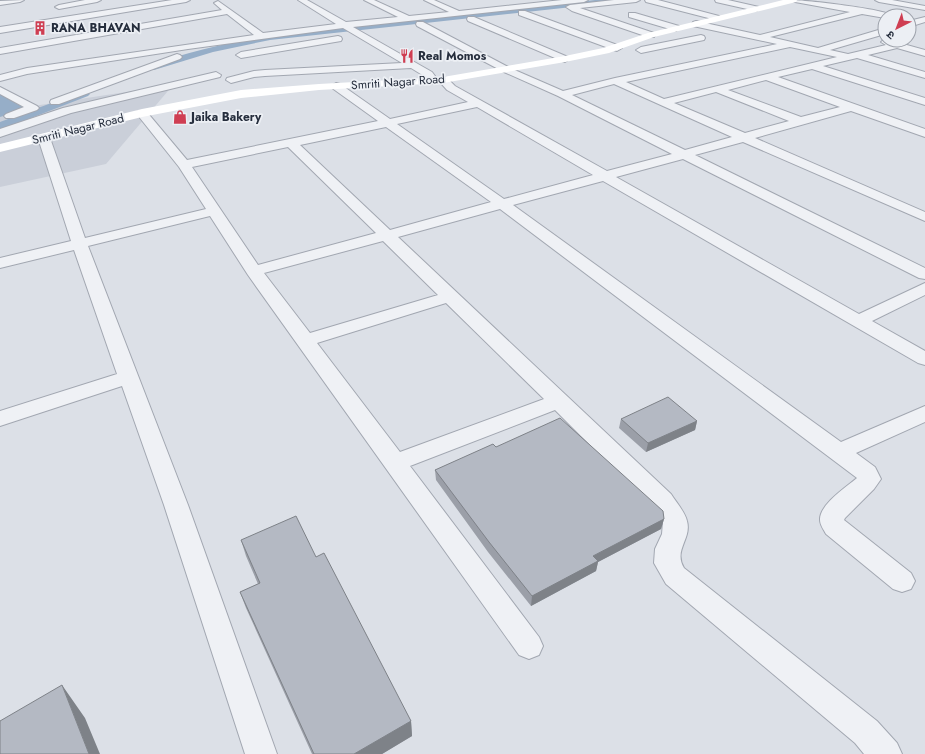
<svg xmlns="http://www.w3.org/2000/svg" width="925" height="754" font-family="Jost,'Noto Sans Devanagari',sans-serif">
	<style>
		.built { fill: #cacfd9 }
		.water { fill: #96aec8 }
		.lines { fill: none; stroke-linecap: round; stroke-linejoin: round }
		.canal { fill: #96aec8; fill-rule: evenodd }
		.street-casing { stroke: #a2a7b1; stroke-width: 2 }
		.street { fill: #eff1f5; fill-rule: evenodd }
		.secondary { fill: #fff; fill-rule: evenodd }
		.wall { fill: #9b9fa8 }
		.shaded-wall { fill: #7e8288 }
		.building { fill: #b4b9c3; stroke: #7e8288 }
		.labels { text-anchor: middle; stroke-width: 3.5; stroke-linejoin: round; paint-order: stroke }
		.far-poi-label { font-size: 12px; font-weight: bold; fill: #262e3d; stroke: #eceff4; text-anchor: start }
		.far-street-label { font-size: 12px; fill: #262e3d; stroke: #eceff4 }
	</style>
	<rect width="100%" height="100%" fill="#dce0e7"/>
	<path class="built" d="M173 85 106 164 0 187V111Z"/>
	<path class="water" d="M0 94 26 109 0 117Z"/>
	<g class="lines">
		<path class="canal" d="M595 0H622L618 2 270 40 213 52 154 70 149 67 150 65C236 35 325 27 415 19 475 13 535 6 595 0Z
			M84 91 88 92 90 94 88 96 0 130V122Z"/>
		<defs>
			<path id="street" d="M24 0 20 2 0 5V1Z
				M85 0H101L97 2 59 9 55 7 59 5Z
				M172 0H190L186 2 0 33V27Z
				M298 0H307L346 22 398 17 364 0H374L409 16 449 12 424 0H434L459 11 562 0H588L584 2 353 27 432 72 438 80 443 77 447 78 455 86 607 171 672 154 558 96 504 72 417 26 416 24 417 22H423L510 68 563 91 615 78 777 44 693 26 692 24 693 22 696 21 760 35 850 12 795 2 791 0C805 0 886 9 893 16H885V18L862 14 770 37 818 48 885 28V34L830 50 848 54 886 45 881 42 885 39 925 50V56L897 48 868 55 925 72V78L857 58 823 66 925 98V105L812 69 778 77 925 129V137L851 111 755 138 925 212V221L743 142 695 155 925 268V279L919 278 683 159 616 177 859 314 925 283V295L872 321 925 351V365L918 363 603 181 513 205 841 442 925 406V422L856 453 875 467 881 479 874 489 845 518 844 520 911 573 915 581 911 589 902 592 893 589 826 534C824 530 820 525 820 520 819 505 846 487 857 478L500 209 398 237 671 494C676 502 685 512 687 521 692 539 673 550 684 568L877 721 897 743 902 754H864L855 743 666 584 654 563 655 549 662 534 663 522 653 508 555 410 410 466 539 637 543 646 539 655 529 659 519 655 248 275 210 216 88 246 188 505 277 754H245L164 505 122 386 0 426V411L117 374 74 250 0 268V258L71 241 38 138 40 135H48L50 138 85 238 206 209 179 167 136 113 138 111H146L187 160 378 121 332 88 331 86 336 83 340 84 390 119 468 102 447 90 439 81 434 84 430 83 424 76 411 68 265 76 254 77 231 83 226 80 227 78 254 71 265 70 402 63 343 28 188 49 27 74 0 81V75L27 68 254 35 227 14 0 54V48L222 10 214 3 218 1 263 33 336 24ZM790 47 837 57 664 99 626 82ZM766 80 840 107 801 117 728 90ZM614 84 732 137 685 150 572 95ZM716 92 789 121 745 133 674 103ZM477 107 593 175 504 199 397 124ZM386 127 491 202 390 230 300 145ZM288 147 376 233 258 265 192 167ZM383 241 438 295 310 333 264 273ZM446 303 544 399 400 452 317 343Z
				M614 0H640L636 2 580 8 654 33 655 35 654 37H648L572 11 566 7 570 5Z
				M645 0H658L719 16 720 18 716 20 646 2Z
				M715 0H728L759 7 760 9 756 11 716 2Z
				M875 0H892L925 6V10L879 2Z
				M519 11H525L620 46 622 48 617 51 614 50 519 15Z
				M629 13H635L679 26 680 28 676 31 673 30 629 17Z
				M468 17H474L568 57 570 59 565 62 562 61 468 21 467 19Z
				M925 17V22L909 27V21Z
				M701 35 704 36 705 38 704 40 641 53 636 50 641 47Z
				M338 36 341 37 342 39 341 41 241 58 236 55 241 52Z
				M177 54 180 55 182 57 180 59 59 104H51L50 102 51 100Z
				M216 72 221 75 220 77 71 113 0 137V129L63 108Z
				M0 87 37 106 39 108 37 110 14 118H6L4 116 6 114 24 107 0 94Z"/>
		</defs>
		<use href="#street" class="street-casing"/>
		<use href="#street" class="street"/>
		<path class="secondary" d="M783 0H797L796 2 654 37 609 53 565 62 443 83 319 90 241 98 142 117 0 152V144L142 109 241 90 319 84 443 77 565 56 603 48 648 33Z"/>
	</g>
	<path class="wall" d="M621 419 697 421 695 430 646 452 619 428Z
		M496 447 664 519 661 529 598 562 596 571 531 606 488 552 436 480 435 470Z
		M241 540 316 557 411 721 412 736 382 754H312L246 608 240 592 258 584 246 556Z"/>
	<path class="shaded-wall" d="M697 421 695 430 646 452 648 443Z
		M664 519 661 529 598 562 596 571 531 606 532 596 593 556Z
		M62 685 85 718 100 754H89Z
		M411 721 412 736 382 754H354Z"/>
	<path class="building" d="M668 397 697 421 648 443 621 419Z
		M560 418 663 511 664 519 593 556 598 561 532 596 489 542 435 470 493 444 496 447Z
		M296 516 316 557 324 553 411 721 354 754H314L240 592 260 583 241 540Z
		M62 685 89 754H0V721Z"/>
	<defs>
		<symbol id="building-bare" viewBox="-9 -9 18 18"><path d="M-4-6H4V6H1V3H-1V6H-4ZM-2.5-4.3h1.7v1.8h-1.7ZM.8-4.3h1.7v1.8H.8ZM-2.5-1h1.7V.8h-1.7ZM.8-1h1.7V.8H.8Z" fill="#cf3e52" stroke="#eceff4" stroke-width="2.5" paint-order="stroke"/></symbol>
		<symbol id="restaurant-bare" viewBox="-9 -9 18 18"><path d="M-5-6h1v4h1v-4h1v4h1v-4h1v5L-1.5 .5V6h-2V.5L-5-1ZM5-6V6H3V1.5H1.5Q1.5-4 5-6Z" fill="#cf3e52" stroke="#eceff4" stroke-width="2.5" paint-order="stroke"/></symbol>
		<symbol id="shop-bare" viewBox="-9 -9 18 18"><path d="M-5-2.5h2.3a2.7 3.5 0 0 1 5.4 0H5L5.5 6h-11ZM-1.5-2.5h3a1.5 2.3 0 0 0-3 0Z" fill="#cf3e52" stroke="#eceff4" stroke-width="2.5" paint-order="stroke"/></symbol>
	</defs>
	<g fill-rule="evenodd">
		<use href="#building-bare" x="30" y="18" width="20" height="20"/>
		<use href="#restaurant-bare" x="397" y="46" width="20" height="20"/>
		<use href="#shop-bare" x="170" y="107" width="20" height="20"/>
	</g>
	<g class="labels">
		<g class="far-poi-label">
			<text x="51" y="32">RANA BHAVAN</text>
			<text x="418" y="60">Real Momos</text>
			<text x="191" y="121">Jaika Bakery</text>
		</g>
		<g class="far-street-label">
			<text transform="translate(398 82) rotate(-4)" y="4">Smriti Nagar Road</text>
			<text transform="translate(78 129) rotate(-14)" y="4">Smriti Nagar Road</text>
		</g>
	</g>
	<g transform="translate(897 28) rotate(222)"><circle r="19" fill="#eceff4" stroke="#9da2ab"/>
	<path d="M0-3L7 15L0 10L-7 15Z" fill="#cf3e52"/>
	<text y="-6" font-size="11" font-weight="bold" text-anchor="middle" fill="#262e3d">उ</text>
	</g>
</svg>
